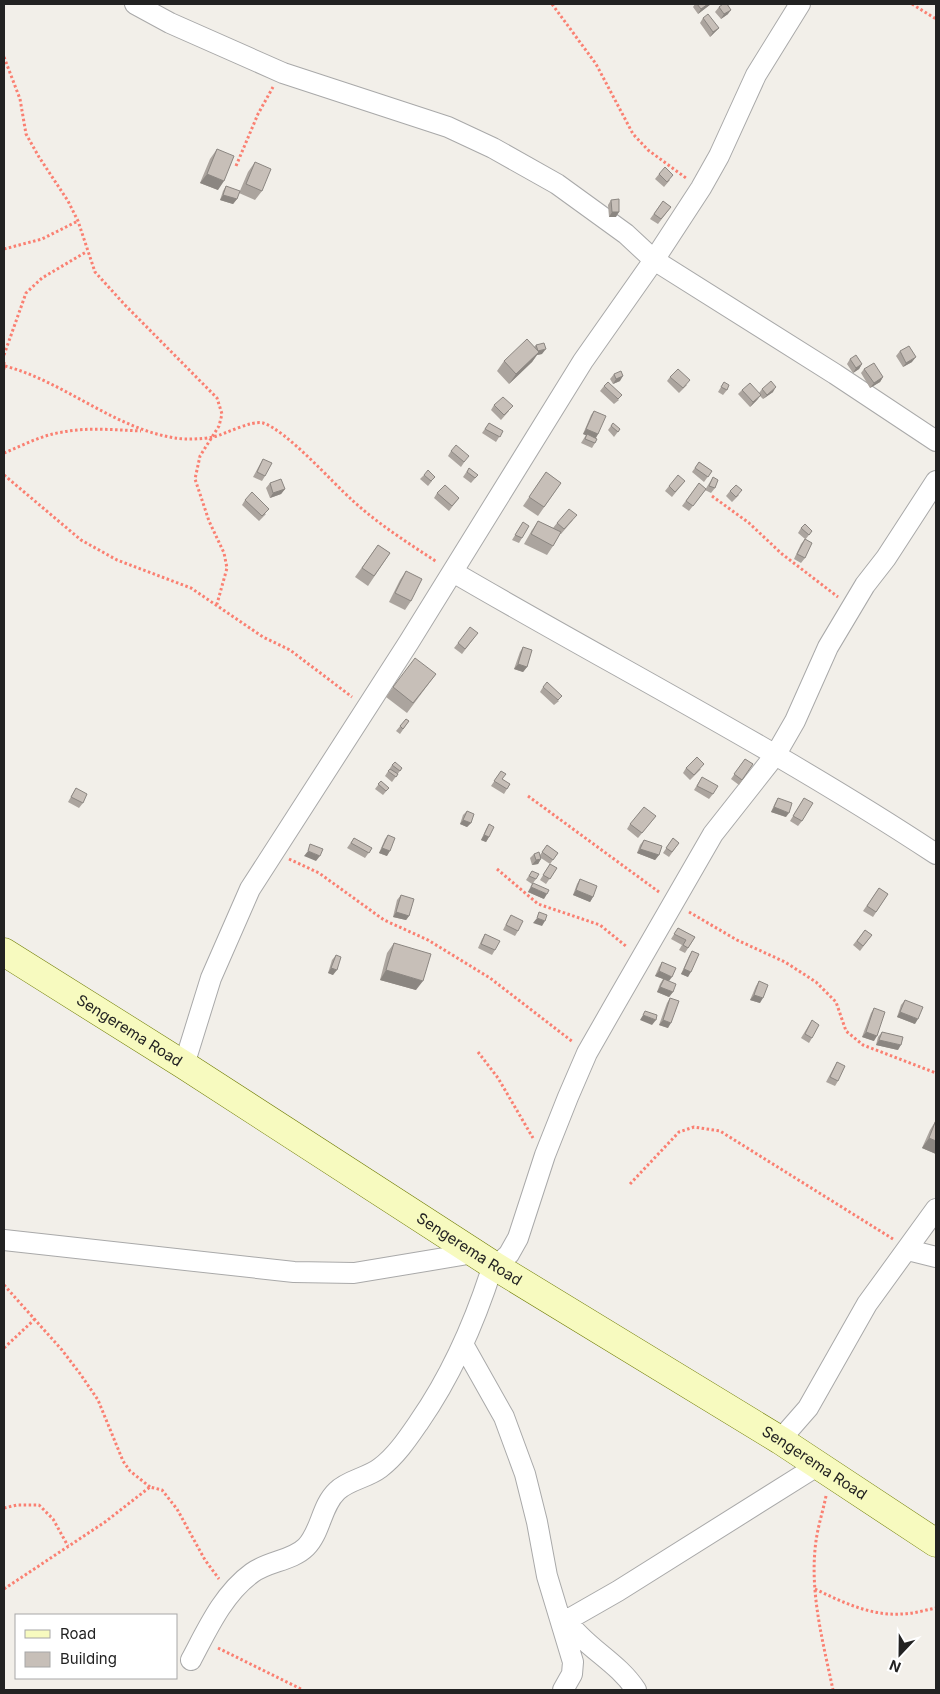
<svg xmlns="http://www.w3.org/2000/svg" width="940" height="1694" font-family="Inter,sans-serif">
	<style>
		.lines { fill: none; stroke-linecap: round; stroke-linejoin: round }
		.street-casing { stroke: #a9a9a9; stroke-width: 22 }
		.secondary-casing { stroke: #707d05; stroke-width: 29 }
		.path { stroke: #fa8072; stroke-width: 3; stroke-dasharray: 2.5 2.5; stroke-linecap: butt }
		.street { stroke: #fff; stroke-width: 20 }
		.secondary { stroke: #f7fabf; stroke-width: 28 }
		.wall { fill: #aba49e }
		.shaded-wall { fill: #8b8681 }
		.building { fill: #c7bfb8; stroke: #8b8681 }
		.labels { text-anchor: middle; stroke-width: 4; stroke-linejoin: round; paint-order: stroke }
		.street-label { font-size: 15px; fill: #222; stroke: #fff }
	</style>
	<rect width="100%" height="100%" fill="#f2efe9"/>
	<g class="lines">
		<defs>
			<path id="street" d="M135 4 170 23 283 73 448 127 493 148 557 184 626 234 654 260 835 374 936 441
				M453 572C614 666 780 751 936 854
				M184 1065 211 978 250 889 409 642 583 361 654 260 701 188 719 156 756 75 800 4
				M4 1240 294 1272 354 1273 474 1253
				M908 1250 936 1257
				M496 1266 509 1254 518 1238 545 1155 568 1097 587 1053 615 1004 713 834 776 754 795 721 828 647 865 585 886 558 936 481
				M464 1346 504 1417 525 1474 537 1522 547 1576 573 1662 572 1674 563 1690
				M780 1440 808 1408 867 1304 936 1209
				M567 1621C586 1648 618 1662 636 1690
				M562 1623 618 1591 817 1466
				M191 1660C207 1630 223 1594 252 1573 268 1561 292 1561 306 1547 321 1532 321 1506 337 1491 348 1480 367 1478 380 1468 396 1456 408 1438 419 1422 453 1373 475 1322 493 1265"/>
			<g id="secondary">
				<path id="s1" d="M4 952 184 1065 493 1265 780 1440 936 1543"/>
			</g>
		</defs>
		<use href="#street" class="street-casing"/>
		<use href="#secondary" class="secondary-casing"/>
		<path class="path" d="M552 4 596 64 633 134 648 150 686 178
			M912 4 936 19
			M4 57 20 99 26 134 39 157 68 201 78 221 95 272 125 305 217 398 222 414 219 426 200 456 195 479 209 521 224 553 227 568 217 604
			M236 166 258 114 273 87
			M4 249 42 239 78 221
			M4 355 26 293 42 278 86 252
			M4 362V371
			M5 366C65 382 113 428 175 438 186 440 202 439 213 437 226 434 251 420 263 423 286 430 332 482 352 500 378 524 408 543 437 562
			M4 453C23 445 42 435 63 432 88 427 115 430 141 431
			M4 475 81 540 117 560 191 588 263 637 290 650 352 697
			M712 496 749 523 782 554 838 597
			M528 796 659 892
			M289 859 319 873 384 920 428 940 490 978 573 1042
			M497 869 538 904 600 925 627 947
			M689 912 737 940 785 962 816 982 836 1002 846 1031 863 1045 936 1073
			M478 1052 498 1078 533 1138
			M630 1184 679 1132 694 1127 720 1131 893 1239
			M4 1285 62 1350 81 1375 98 1400 123 1461 130 1471 150 1487
			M4 1348 35 1319
			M826 1496C823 1511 818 1526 816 1541 809 1591 823 1642 833 1690
			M4 1508 17 1505H39L53 1519 68 1546
			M4 1589 105 1522 150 1487 162 1490 177 1509 205 1560 219 1579
			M815 1589C842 1602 871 1616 901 1614 913 1614 925 1610 936 1608
			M218 1648 303 1690"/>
		<use href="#street" class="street"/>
		<use href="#secondary" class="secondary"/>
	</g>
	<path class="wall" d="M695 4H711L698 14 693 7Z
		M719 7 728 14 721 19 715 12Z
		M703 18 719 28 710 37 700 23Z
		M217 149 218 190 200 183 210 159Z
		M255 162 262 191 255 200 239 193 248 172Z
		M659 174 670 180 664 187 655 179Z
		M226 186 237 199 233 204 220 200 223 191Z
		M611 200 616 217H609L608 205Z
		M663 201 671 207 658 224 650 219Z
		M536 345 542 354 537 355 532 362 509 384 497 371 504 361 534 347Z
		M900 351 912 362 903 367 896 356Z
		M850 359 862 364 859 369 853 373 847 364Z
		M864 369 883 377 880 382 870 388 861 373Z
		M614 374 620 381 613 384 610 379Z
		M670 377 687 385 679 393 667 381Z
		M724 382 727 390 723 395 718 392Z
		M604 386 619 400 614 404 600 391Z
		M762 389 773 392 763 399 760 396 757 400 750 407 738 394 742 390 759 393Z
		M494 405 509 411 501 420 491 410Z
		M594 411 598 434 596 438 595 443 592 448 581 443 586 435 583 434 591 415Z
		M489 423 503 431 496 442 482 433Z
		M613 423 620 429 614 437 608 430Z
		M451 451 465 461 461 467 448 456Z
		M263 459 265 476 262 481 253 477 260 464Z
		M699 462 712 471 704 482 692 472Z
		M469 468 478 475 471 483 463 477Z
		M546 472 561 483 538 516 523 506Z
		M424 475 432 481 428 486 420 479Z
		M713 477 715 488 711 493 705 490Z
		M685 481 672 497 665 491 669 486Z
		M270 483 285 489 281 494 270 498 266 488Z
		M699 483 706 489 689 511 682 506Z
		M730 491 739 495 732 502 726 496Z
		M437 493 459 498 449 511 434 498Z
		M245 500 266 514 259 521 242 505Z
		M573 520 561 534H560L553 546 547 555 524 544 532 530 538 521 553 528 557 523Z
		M523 522 522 538 519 543 512 540Z
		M801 528 812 531 805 540V558L801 563 794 559 801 544 805 539 798 533Z
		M378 545 390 553 368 586 355 577Z
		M406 571 411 601 405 610 389 602 400 580Z
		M474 638 462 654 454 648 458 643Z
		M523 647 527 667 523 672 514 669 520 652Z
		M436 674 407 713 386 697 393 687Z
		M543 687 559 701 554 705 540 692Z
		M406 719 409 721 400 734 396 731Z
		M745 759 753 764 739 785 731 779Z
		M392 765 402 768 392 782 385 776Z
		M686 768 701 769 690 780 683 773Z
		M501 771 502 779 510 784 504 794 491 786Z
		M702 777 713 794 709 799 694 790Z
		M381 781 389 788 383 795 375 789Z
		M76 788 83 803 79 808 68 802Z
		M778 798 786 817 771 812 775 803Z
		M804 798 802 821 798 826 790 821Z
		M467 811 471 823 467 827 460 824 463 815Z
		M656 816 638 838 627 829 630 824Z
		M489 824V837L486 842 481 840 486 829Z
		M388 835 387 856 379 853 385 839Z
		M354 838 372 848 365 858 347 848Z
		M673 838 679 843 669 857 663 853Z
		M644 840 659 855 655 860 637 853 640 845Z
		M547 845 558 853 550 864 541 858 538 864 532 865 530 858 534 854 540 855Z
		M550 864 557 868 546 884 540 880Z
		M532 871 536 879 533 883 544 899 528 892 532 884 526 880Z
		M580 879 593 897 590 902 573 895 577 884Z
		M879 888 888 894 873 917 863 911Z
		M401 895 409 916 406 920 393 917 397 900Z
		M511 915 518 931 515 936 503 930 508 920Z
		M678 928 695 937 685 953 679 950 682 945 671 939Z
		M865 930 872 935 860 951 853 945Z
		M485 934 495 950 492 955 478 948 482 939Z
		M394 943 416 990 380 980 387 953Z
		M692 951 688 977 681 974 689 956Z
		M336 955 333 975 328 973 332 960Z
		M662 962 673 992 669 997 657 992 660 984 663 979 655 976 659 967Z
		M759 981 760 1003 750 1000 756 986Z
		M670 998 668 1028 659 1025 667 1003Z
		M905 1000 915 1024 897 1017 901 1005Z
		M874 1008V1041L862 1037 871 1013Z
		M812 1020V1038L809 1043 801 1038Z
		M882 1032 898 1050 876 1045 878 1037Z
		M837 1062 838 1081 835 1086 826 1082 834 1067Z
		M936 1120V1154L922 1148 930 1130Z"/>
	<path class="shaded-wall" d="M708 4H711L698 14 701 9Z
		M731 10 728 14 721 19 724 14Z
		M719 28 710 37 713 32Z
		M207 174 224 181 218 190 200 183Z
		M223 195 237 199 233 204 220 200Z
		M612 212H619L616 217H609Z
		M546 349 542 354 537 355 532 362 509 384 516 374 538 351Z
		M916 357 912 362 903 367 906 363Z
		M862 364 859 369 853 373 856 368Z
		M623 376 620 381 613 384 616 379Z
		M883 377 880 382 870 388 874 383Z
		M776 387 773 392 763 399 767 395Z
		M761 395 757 400 750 407 753 402Z
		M586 429 598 434 595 439 583 434Z
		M285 489 281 494 270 498 273 493Z
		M518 664 527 667 523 672 514 669Z
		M774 807 789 813 786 817 771 812Z
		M463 820 471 823 467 827 460 824Z
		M484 835 489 837 486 842 481 840Z
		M382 848 390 851 387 856 379 853Z
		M640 849 659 855 655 860 637 853Z
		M308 851 320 856 316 861 304 856Z
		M541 859 538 864 532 865 536 860Z
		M531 887 547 894 544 899 528 892Z
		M576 890 593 897 590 902 573 895Z
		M396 912 409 916 406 920 393 917Z
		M537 918 545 921 542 926 533 923Z
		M331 968 337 970 333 975 328 973Z
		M684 969 691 972 688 977 681 974Z
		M386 970 423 981 416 990 380 980Z
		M659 971 672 977 669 981 655 976Z
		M660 987 673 992 669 997 657 992Z
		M754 995 763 998 760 1003 750 1000Z
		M900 1012 918 1019 915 1024 897 1017Z
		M643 1015 656 1020 652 1025 640 1020Z
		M663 1020 671 1023 668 1028 659 1025Z
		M866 1032 877 1036 874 1041 862 1037Z
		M879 1040 901 1045 898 1050 876 1045Z
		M929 1138 936 1141V1154L922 1148Z"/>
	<path class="building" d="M697 4H708L701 9Z
		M723 4H727L731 10 724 14 719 7Z
		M708 14 719 28 713 32 703 18Z
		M217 149 234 156 224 181 207 174Z
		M255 162 271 169 262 191 246 184Z
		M665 167 673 175 667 182 659 174Z
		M226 186 240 191 237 199 223 195Z
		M619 199V212H612L611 200Z
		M663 201 671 207 661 219 654 214Z
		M527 339 539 352 516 374 504 361Z
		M544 343 546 349 538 351 536 345Z
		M909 346 916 357 906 363 900 351Z
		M856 355 862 364 856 368 850 359Z
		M874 363 883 377 874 383 864 369Z
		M678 369 690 380 683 388 670 377Z
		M621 371 623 376 616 379 614 374Z
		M771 381 776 387 767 395 762 389Z
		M608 382 622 395 618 399 604 386Z
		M724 382 729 385 727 390 721 387Z
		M750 383 761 395 753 402 742 390Z
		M503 397 513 406 504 415 494 405Z
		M594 411 606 416 598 434 586 429Z
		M489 423 503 431 500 437 485 429Z
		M613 423 620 429 618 432 611 426Z
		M587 434 597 439 595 443 585 439Z
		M456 445 469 456 464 462 451 451Z
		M263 459 272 463 265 476 257 472Z
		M699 462 712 471 708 477 695 468Z
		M469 468 478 475 475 478 467 472Z
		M428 470 435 477 431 481 424 475Z
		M546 472 561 483 544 507 529 497Z
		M678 475 685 481 675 492 669 486Z
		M713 477 718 480 715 488 709 486Z
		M281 479 285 489 273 493 270 483Z
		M699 483 706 489 693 506 686 501Z
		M445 485 459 498 452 506 437 493Z
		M736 485 742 490 736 497 730 491Z
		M252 492 269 509 262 516 245 500Z
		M569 509 577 515 564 529 557 523Z
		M538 521 561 532 553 546 531 534Z
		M523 522 529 526 522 538 515 535Z
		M805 524 812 531 809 535 801 528Z
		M805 539 812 543 805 558 797 554Z
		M378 545 390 553 374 576 362 568Z
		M406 571 422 579 411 601 395 593Z
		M470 627 478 633 465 649 458 643Z
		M523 647 532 650 527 667 518 664Z
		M415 658 436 674 413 703 393 687Z
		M547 682 562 696 558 700 543 687Z
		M406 719 409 721 403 729 400 726Z
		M697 757 704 764 694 775 686 768Z
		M745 759 753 764 742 780 734 774Z
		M395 762 402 768 400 771 392 765Z
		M390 769 398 774 396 777 388 771Z
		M501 771 506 774 502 779 510 784 507 789 494 781Z
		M702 777 718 786 713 794 697 786Z
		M381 781 389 788 386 791 378 784Z
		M76 788 87 794 83 803 71 797Z
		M778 798 792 803 789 813 774 807Z
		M804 798 813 803 802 821 793 816Z
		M644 807 656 816 642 833 630 824Z
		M467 811 474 814 471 823 463 820Z
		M489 824 494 827 489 837 484 835Z
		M388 835 395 838 390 851 382 848Z
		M354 838 372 848 369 853 351 843Z
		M673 838 679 843 672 852 666 848Z
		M644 840 662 846 659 855 640 849Z
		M310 844 323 849 320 856 308 851Z
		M547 845 558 853 553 860 542 852Z
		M539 852 541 859 536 860 534 854Z
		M550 864 557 868 550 879 543 875Z
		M532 871 539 874 536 879 529 876Z
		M580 879 597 886 593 897 576 890Z
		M533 883 549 890 547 894 531 887Z
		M879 888 888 894 876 912 867 906Z
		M401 895 414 899 409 916 396 912Z
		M539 912 547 915 545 921 537 918Z
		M511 915 523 921 518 931 506 925Z
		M678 928 695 937 688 948 683 945 686 940 674 934Z
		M865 930 872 935 863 946 857 941Z
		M485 934 500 941 495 950 481 944Z
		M394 943 431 954 423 981 386 970Z
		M692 951 699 954 691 972 684 969Z
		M336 955 341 957 337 970 331 968Z
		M662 962 676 968 672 977 659 971Z
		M664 979 676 984 673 992 660 987Z
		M759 981 768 985 763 998 754 995Z
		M670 998 679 1001 671 1023 663 1020Z
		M905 1000 923 1007 918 1019 900 1012Z
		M874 1008 885 1012 877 1036 866 1032Z
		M645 1011 657 1015 656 1020 643 1015Z
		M812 1020 819 1025 812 1038 805 1034Z
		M882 1032 903 1037 901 1045 879 1040Z
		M837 1062 845 1066 838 1081 830 1077Z
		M936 1120V1141L929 1138Z"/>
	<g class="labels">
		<g class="street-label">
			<text dy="5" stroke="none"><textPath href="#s1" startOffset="148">Sengerema Road</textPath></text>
			<text dy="5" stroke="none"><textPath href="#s1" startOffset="552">Sengerema Road</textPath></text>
			<text dy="5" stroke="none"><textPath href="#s1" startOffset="958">Sengerema Road</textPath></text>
		</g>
	</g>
	<rect width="940" height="1694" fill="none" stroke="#222222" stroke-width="10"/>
	<rect x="15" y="1614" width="162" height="65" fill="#ffffff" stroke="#a7a7a7"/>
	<rect x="25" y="1630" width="25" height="8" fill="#f7fabf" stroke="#a7a7a7"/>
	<text x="60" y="1639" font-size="15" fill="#222222">Road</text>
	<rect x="25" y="1652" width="25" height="15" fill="#c7bfb8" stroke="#a7a7a7"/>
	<text x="60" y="1664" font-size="15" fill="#222222">Building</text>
	<g transform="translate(900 1654) rotate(202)" stroke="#ffffff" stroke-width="4" paint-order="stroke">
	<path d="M0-4L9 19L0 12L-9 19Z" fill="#222222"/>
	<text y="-8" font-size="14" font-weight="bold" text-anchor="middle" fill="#222222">N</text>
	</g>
</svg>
